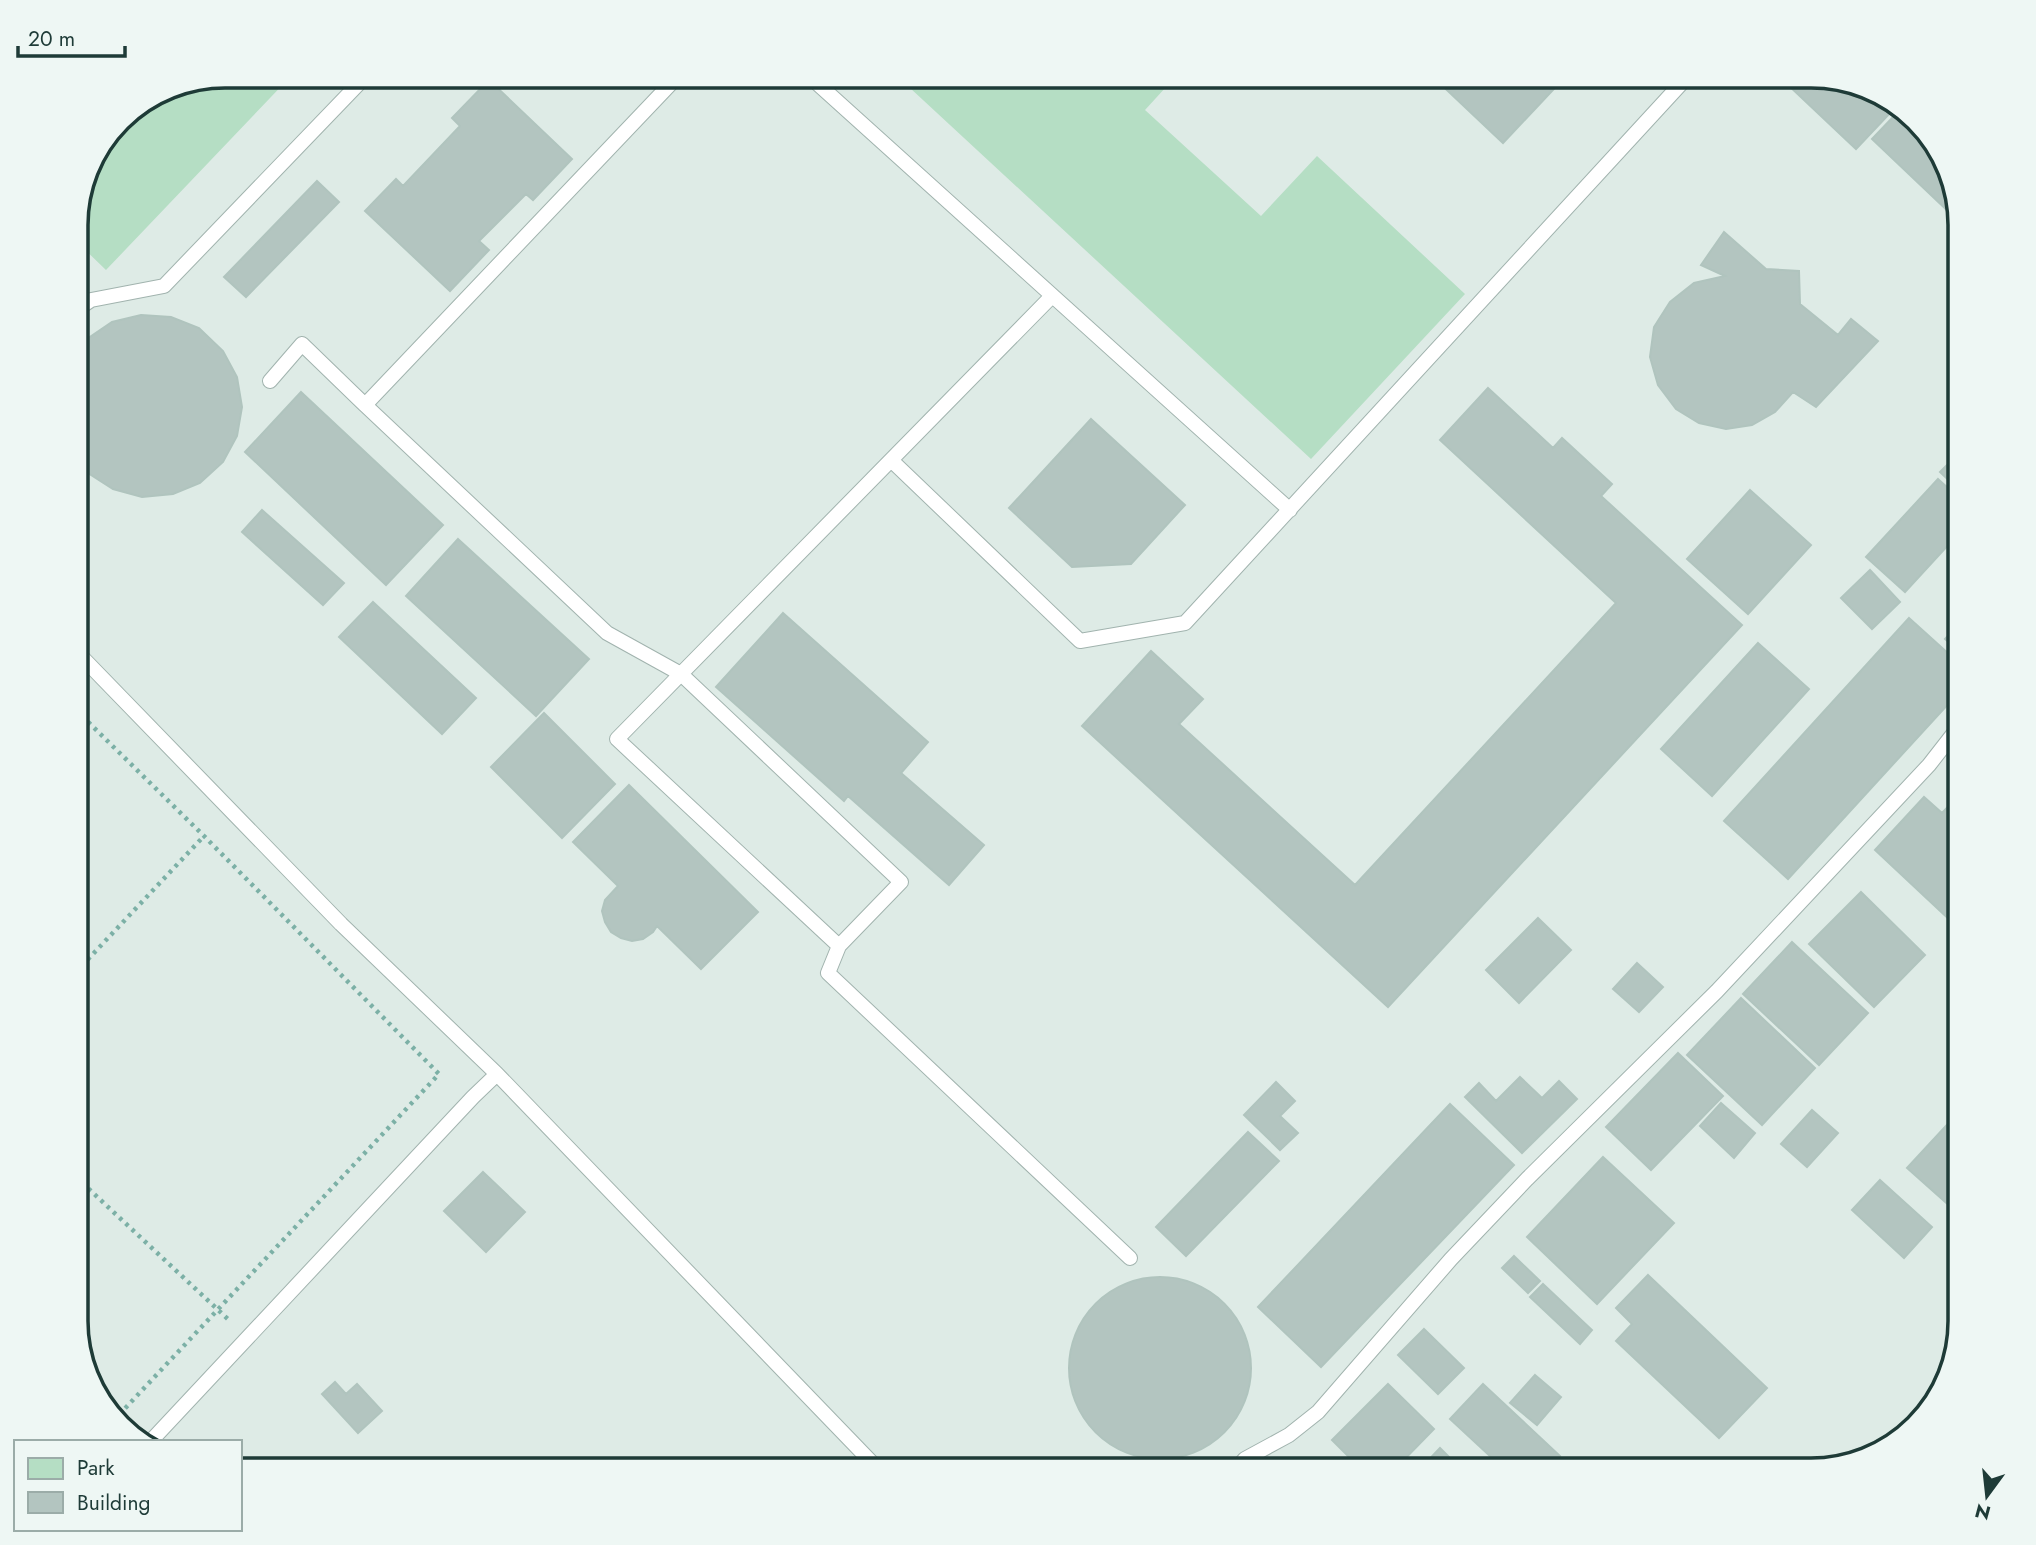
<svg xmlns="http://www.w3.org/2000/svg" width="2036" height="1545" font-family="Jost,sans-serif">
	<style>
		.green { fill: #b5dec4 }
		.building { fill: #b3c5c0; stroke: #b0c4be; stroke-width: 2 }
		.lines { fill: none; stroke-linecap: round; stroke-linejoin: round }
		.lane-casing { stroke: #a1b3ae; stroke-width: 16 }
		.path { stroke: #7cb0a6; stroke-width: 4.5; stroke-dasharray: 3.5 5; stroke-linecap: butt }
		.lane { stroke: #fff; stroke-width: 14 }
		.rim { fill: none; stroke: #1e3b37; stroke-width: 3.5 }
	</style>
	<rect width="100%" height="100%" fill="#deebe6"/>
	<path class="green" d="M225 75H292L106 270 76 241C76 174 103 117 166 87 183 80 206 79 225 75Z
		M896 75H1177L1145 110 1261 216 1317 156 1465 294 1311 459Z"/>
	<path class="building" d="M1431 75H1567L1503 143Z
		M1795 75H1812L1875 97 1891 112 1856 149 1787 84Z
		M489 80 572 159 533 200 526 194 479 241 489 250 450 291 365 211 396 179 403 186 460 126 452 118Z
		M1895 115 1947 164 1957 206 1950 213 1872 139Z
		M317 181 339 202 246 297 224 277Z
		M1724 232 1766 269 1799 271 1800 304 1838 335 1851 319 1878 341 1816 407 1793 392 1775 412 1752 425 1726 429 1699 423 1676 409 1658 385 1650 357 1654 327 1670 302 1694 283 1725 276 1701 265Z
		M141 315 171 317 199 328 223 351 237 377 242 407 237 436 223 462 200 483 173 494 142 497 113 489 88 473 76 457V354L87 339 112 322Z
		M1488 388 1553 448 1562 438 1612 484 1601 496 1742 625 1388 1007 1082 726 1151 651 1203 699 1179 724 1355 885 1616 603 1440 440Z
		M301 392 443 525 386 585 245 452Z
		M1091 419 1185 505 1131 564 1072 567 1009 508Z
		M1961 451V492L1940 472Z
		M1938 479 1961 500V531L1905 592 1866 557Z
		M1750 490 1811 545 1748 614 1687 559Z
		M262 510 344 583 323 605 242 532Z
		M458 539 589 659 536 716 406 596Z
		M1870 570 1900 602 1872 629 1841 598Z
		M373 602 476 698 442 734 339 637Z
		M783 613 928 742 901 773 984 845 949 885 848 796 844 801 716 687Z
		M1909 618 1961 665V690L1788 879 1724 821Z
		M1961 622V653L1945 639Z
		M1758 643 1809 689 1712 796 1661 749Z
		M544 713 615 784 562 838 491 767Z
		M629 785 758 912 701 969 657 926 653 932 643 939 632 941 621 938 611 932 605 922 602 911 605 900 618 886 573 842Z
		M1961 793V912L1952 922 1875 850 1924 797 1942 813Z
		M1861 892 1925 955 1874 1007 1809 944Z
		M1538 918 1571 950 1519 1003 1486 970Z
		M1792 942 1868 1013 1819 1065 1743 994Z
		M1637 963 1663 987 1639 1012 1613 989Z
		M1741 998 1815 1068 1762 1125 1687 1055Z
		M1678 1053 1723 1096 1651 1170 1606 1127Z
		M1520 1077 1542 1098 1559 1081 1577 1099 1522 1153 1465 1097 1479 1083 1496 1101Z
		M1276 1082 1295 1101 1280 1116 1298 1133 1280 1150 1244 1115Z
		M1721 1103 1755 1133 1734 1158 1700 1126Z
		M1450 1104 1514 1165 1321 1367 1258 1307Z
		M1812 1110 1838 1133 1807 1167 1781 1144Z
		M1957 1114 1961 1118V1216L1907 1168Z
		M1248 1132 1279 1161 1186 1256 1156 1227Z
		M1603 1157 1674 1223 1597 1304 1527 1237Z
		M483 1172 525 1212 486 1252 444 1211Z
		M1880 1180 1932 1227 1904 1258 1852 1210Z
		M1514 1256 1540 1281 1528 1293 1502 1268Z
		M1648 1275 1767 1388 1719 1438 1616 1341 1632 1324 1616 1308Z
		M1069 1368a91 91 0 1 1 182 0a91 91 0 1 1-182 0Z
		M1543 1284 1592 1330 1580 1344 1530 1297Z
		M1424 1329 1464 1368 1438 1394 1398 1355Z
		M1535 1375 1561 1397 1537 1425 1510 1403Z
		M335 1382 346 1394 357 1384 382 1411 358 1433 322 1394Z
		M1388 1384 1434 1429 1394 1470H1362L1332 1440Z
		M1483 1384 1560 1456 1547 1470H1505L1450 1419Z
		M1440 1448 1462 1470H1419Z
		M1561 1460 1571 1470H1552Z"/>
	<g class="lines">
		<defs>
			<path id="lane" d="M679 75 365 405 607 633 681 674 901 882 839 946
				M808 75 1290 510
				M1052 296 617 739 839 946 828 973 1130 1258
				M76 310 91 300 164 286 367 75
				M270 381 302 344 365 405
				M891 460 1080 641 1185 623 1689 75
				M76 651 341 924 497 1074 879 1470
				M150 1442 473 1097 497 1074
				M1235 1470 1245 1459 1289 1435 1318 1412 1451 1259 1527 1179 1717 991 1929 765 1961 724"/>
		</defs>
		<use href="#lane" class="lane-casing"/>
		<path class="path" d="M76 710 204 836 439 1074 116 1418
			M76 972 204 836
			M76 1177 231 1322"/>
		<use href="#lane" class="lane"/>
	</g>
	<path d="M0 0H2036V1545H0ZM225 88H1811A137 137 0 0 1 1948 225V1321A137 137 0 0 1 1811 1458H225A137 137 0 0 1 88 1321V225A137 137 0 0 1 225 88Z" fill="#eef7f4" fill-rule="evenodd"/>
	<path class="rim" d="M225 88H1811A137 137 0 0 1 1948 225V1321A137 137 0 0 1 1811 1458H225A137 137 0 0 1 88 1321V225A137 137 0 0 1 225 88Z"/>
	<rect x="14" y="1440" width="228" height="91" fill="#eef7f4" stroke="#9baca8" stroke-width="2"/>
	<rect x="28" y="1458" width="35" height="21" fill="#b5dec4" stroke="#9baca8" stroke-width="2"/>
	<text x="77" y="1475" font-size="21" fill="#1e3b37">Park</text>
	<rect x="28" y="1492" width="35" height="21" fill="#b3c5c0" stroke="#9baca8" stroke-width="2"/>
	<text x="77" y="1510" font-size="21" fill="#1e3b37">Building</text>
	<g transform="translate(1987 1496) rotate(195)" stroke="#eef7f4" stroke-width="5" paint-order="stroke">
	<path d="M0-5L12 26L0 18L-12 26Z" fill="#1e3b37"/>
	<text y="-10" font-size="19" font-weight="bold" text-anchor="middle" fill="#1e3b37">N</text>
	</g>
	<path d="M18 46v10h107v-10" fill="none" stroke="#1e3b37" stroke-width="3.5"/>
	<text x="28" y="46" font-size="21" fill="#1e3b37" stroke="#eef7f4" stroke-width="5" paint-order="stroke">20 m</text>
</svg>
